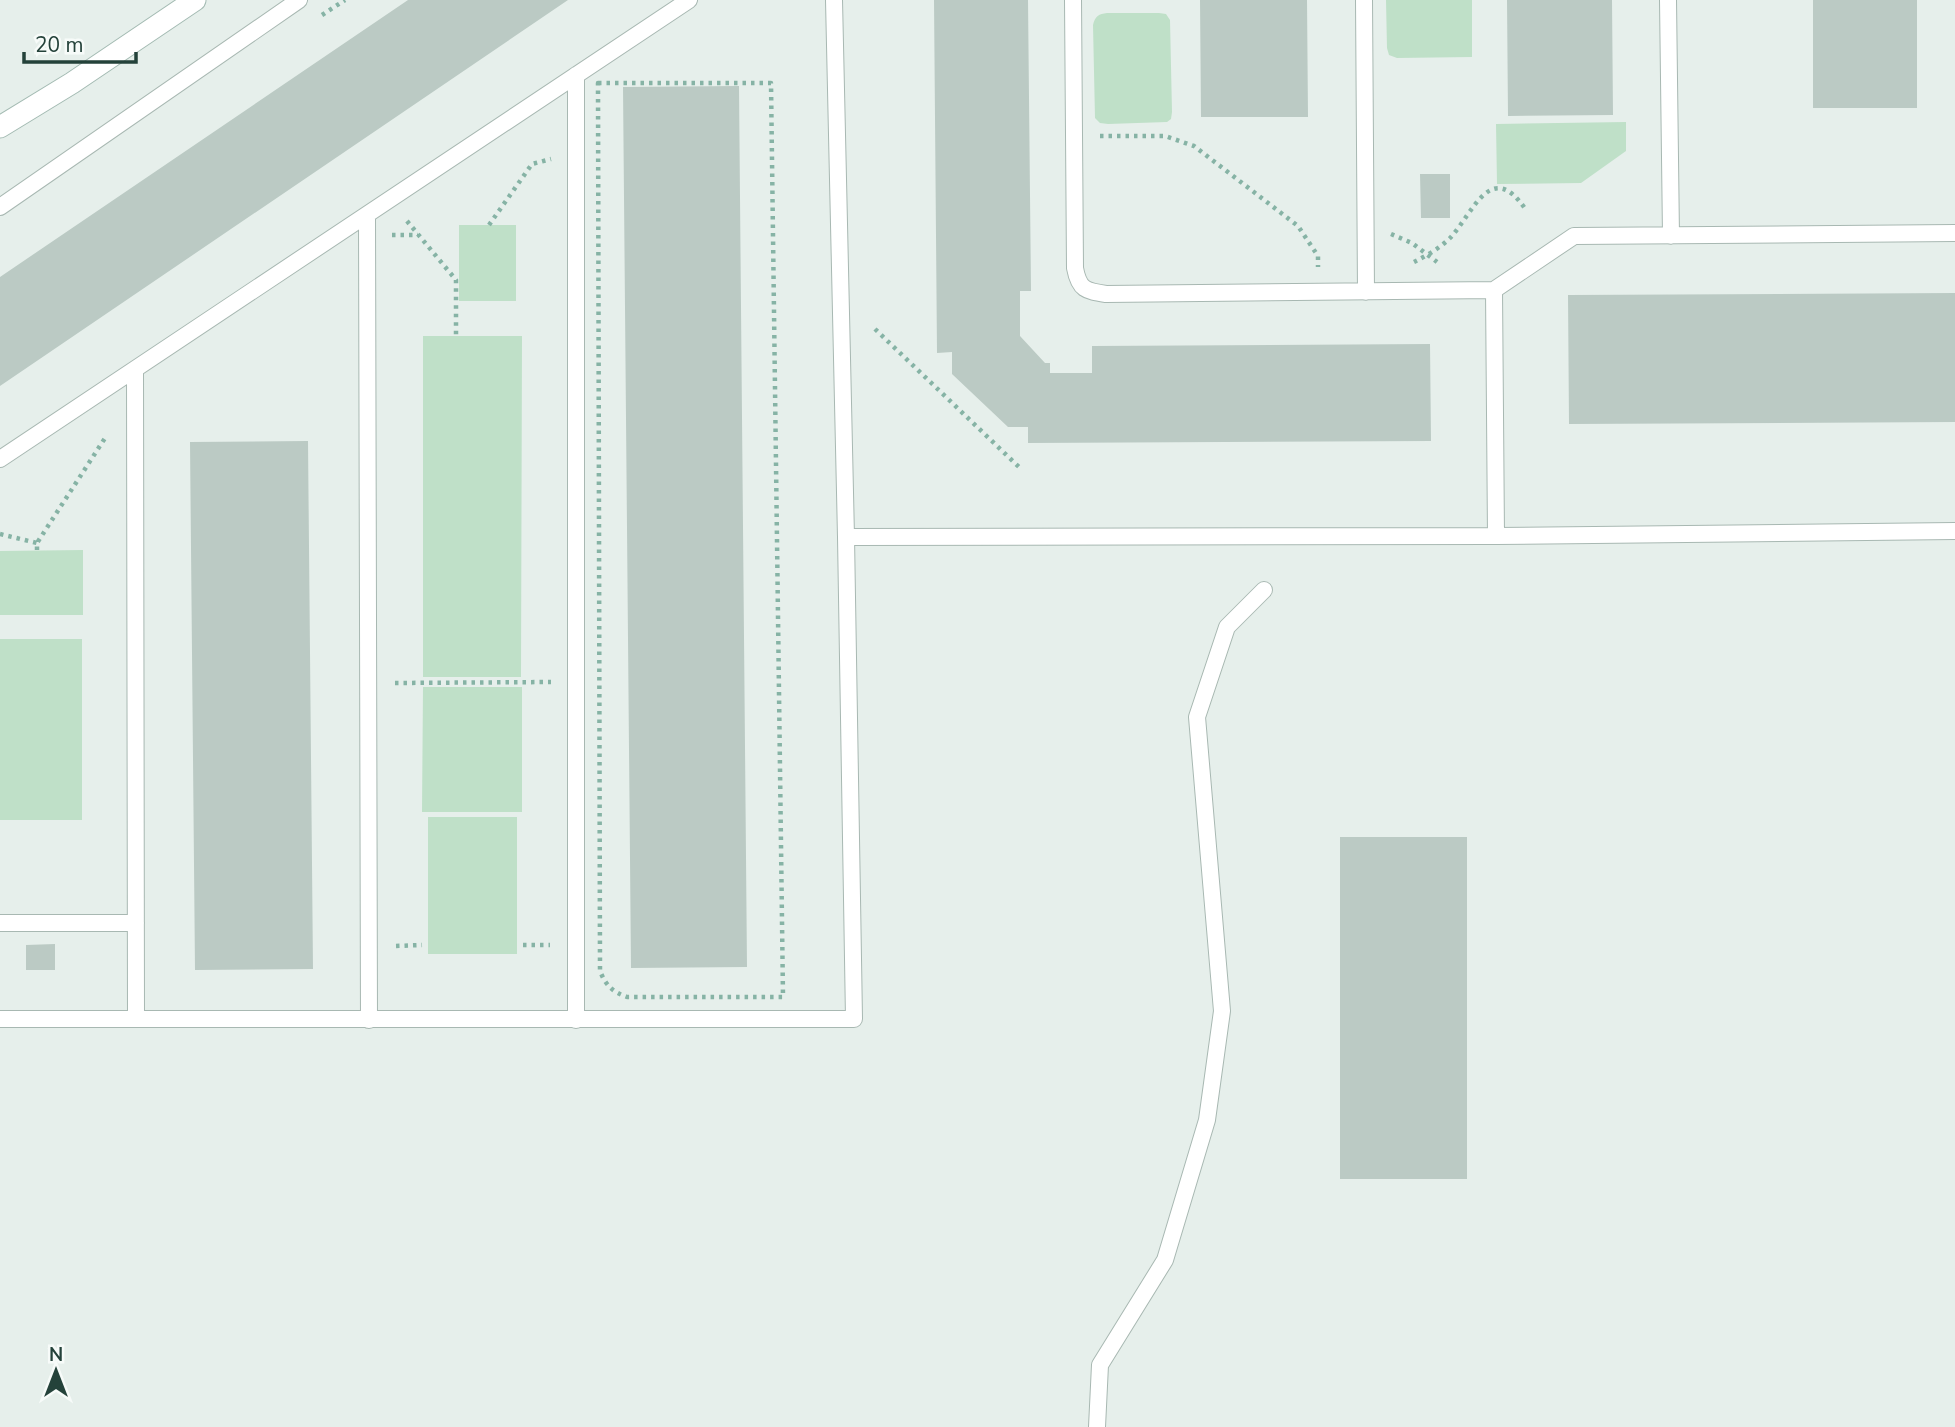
<svg xmlns="http://www.w3.org/2000/svg" width="1955" height="1427" font-family="'Nunito Sans',sans-serif">
	<style>
		.green { fill: #bfe0c8 }
		.building { fill: #bbcac4 }
		.lines { fill: none; stroke-linecap: round; stroke-linejoin: round }
		.service-casing { stroke: #a8b8b2; stroke-width: 18 }
		.secondary-casing { stroke: #a4bbb3; stroke-width: 23 }
		.path { stroke: #86b3a5; stroke-width: 4.5; stroke-dasharray: 3.5 5; stroke-linecap: butt }
		.service { stroke: #fff; stroke-width: 16 }
		.secondary { stroke: #fff; stroke-width: 21 }
	</style>
	<rect width="100%" height="100%" fill="#e6efeb"/>
	<path class="green" d="M1386 0H1472V57L1397 58 1389 55 1387 48Z
		M1107 13H1159L1166 14 1170 20 1172 112 1171 119 1167 122 1108 124 1100 123 1095 118 1093 25C1095 16 1099 14 1107 13Z
		M1626 122V151L1581 183 1497 184 1496 124Z
		M459 225H516V301H459Z
		M423 336H522L521 677H423Z
		M83 550V615H0V551Z
		M0 639H82V820H0Z
		M423 687H522V812H422Z
		M428 817H517V954H428Z"/>
	<path class="building" d="M408 0H568L0 386V277Z
		M934 0H1028L1031 291H1020V336L1045 363H1050V373H1092V346L1430 344 1431 441 1028 443V427H1008L952 374V352L937 353Z
		M1200 0H1307L1308 117H1201Z
		M1507 0H1612L1613 115 1508 116Z
		M1813 0H1917V108H1813Z
		M739 86 747 967 631 968 623 87Z
		M1420 174H1450V218H1421Z
		M1955 293V422L1569 424 1568 295Z
		M308 441 313 969 195 970 190 442Z
		M1340 837H1467V1179H1340Z
		M55 944V970H26V945Z"/>
	<g class="lines">
		<defs>
			<path id="service" d="M834 0 846 537 1496 536 1955 531
				M1073 0 1075 268C1079 290 1086 291 1106 294L1494 290 1574 236 1955 233
				M1364 0 1366 292
				M1668 0 1671 236
				M576 75V1020
				M0 207 299 0
				M367 215 369 1020
				M1494 290 1496 536
				M135 369 136 1019
				M0 459 689 0
				M0 923H136
				M0 1019H854L846 537
				M1097 1427 1100 1365 1165 1260 1207 1120 1222 1011 1197 717 1227 627 1264 590"/>
			<path id="secondary" d="M0 127 72 83 195 0"/>
		</defs>
		<use href="#service" class="service-casing"/>
		<use href="#secondary" class="secondary-casing"/>
		<path class="path" d="M322 15 345 0
			M598 83H771L783 997H627C613 992 606 986 600 971Z
			M1100 136H1165L1194 146 1298 226 1318 256V267
			M407 221 456 280V336
			M489 225 532 164 551 159
			M1391 234 1412 243 1437 262
			M392 235H418
			M1414 262C1426 256 1440 248 1450 238 1474 212 1491 158 1526 210
			M875 329 1019 467
			M0 534 37 543
			M37 550V543L107 435
			M395 683 551 682
			M523 945H550
			M396 946 422 945"/>
		<use href="#service" class="service"/>
		<use href="#secondary" class="secondary"/>
	</g>
	<g transform="translate(56 1371)" stroke="#f7fbf9" stroke-width="5" paint-order="stroke">
	<path d="M0-5L12 26L0 18L-12 26Z" fill="#24423a"/>
	<text y="-10" font-size="19" font-weight="bold" text-anchor="middle" fill="#24423a">N</text>
	</g>
	<path d="M24 52v10h112v-10" fill="none" stroke="#24423a" stroke-width="3.5"/>
	<text x="35" y="52" font-size="21" fill="#24423a" stroke="#f7fbf9" stroke-width="5" paint-order="stroke">20 m</text>
</svg>
